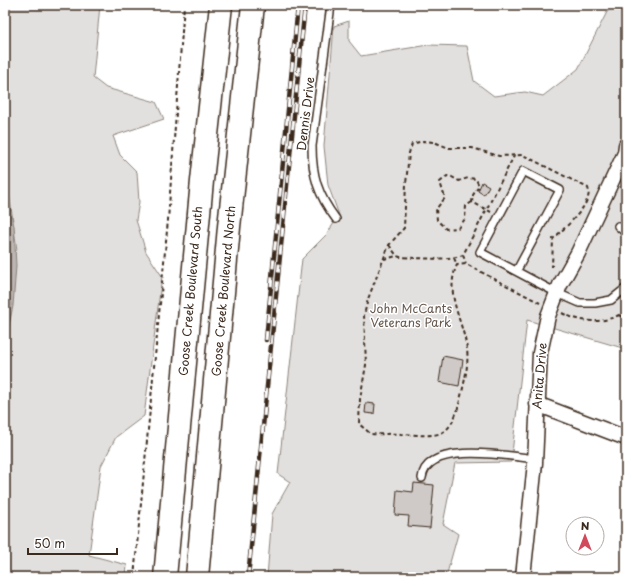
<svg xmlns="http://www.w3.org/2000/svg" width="631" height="582" font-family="'Playpen Sans',sans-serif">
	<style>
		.green { fill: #e2e0de; stroke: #8e857e }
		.water { fill: #bcb6b3; stroke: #887e77 }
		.building { fill: #cfcac7; stroke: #3b2a1e }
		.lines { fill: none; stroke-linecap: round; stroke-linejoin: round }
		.service-casing { stroke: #3b2a1e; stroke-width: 10 }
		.minor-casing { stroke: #3b2a1e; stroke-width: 17 }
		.trunk-casing { stroke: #3b2a1e; stroke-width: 25 }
		.path { stroke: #3b2a1e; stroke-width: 2; stroke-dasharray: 4 3; stroke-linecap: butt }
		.service { stroke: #fff; stroke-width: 7 }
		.minor { stroke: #fff; stroke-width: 14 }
		.trunk { stroke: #fff; stroke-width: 22 }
		.rail-casing { stroke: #3b2a1e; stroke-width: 4.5 }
		.rail { stroke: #fff; stroke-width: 3; stroke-dasharray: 9; stroke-linecap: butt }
		.labels { text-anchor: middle; stroke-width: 3; stroke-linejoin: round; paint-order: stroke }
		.street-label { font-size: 12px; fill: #3b2a1e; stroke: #fff }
		.park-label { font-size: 12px; fill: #65584e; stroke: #fff }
	</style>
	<rect width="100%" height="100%" fill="#fff"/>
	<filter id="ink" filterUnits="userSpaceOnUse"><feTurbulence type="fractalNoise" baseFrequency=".025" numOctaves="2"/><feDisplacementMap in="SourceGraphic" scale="8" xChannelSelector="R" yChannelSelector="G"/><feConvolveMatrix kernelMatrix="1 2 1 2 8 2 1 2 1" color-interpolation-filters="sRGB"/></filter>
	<g filter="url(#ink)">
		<path class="green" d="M5 5H100L93 78 106 88 156 102 164 119 113 136 120 155 137 172 139 202 136 220 146 252 162 276 144 416 116 437 101 466 89 555 127 565 126 577H5V256L17 250 5 164Z
			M615 5H626V95L621 145 605 181 626 189V349L527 320 511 462 455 463 443 524 458 534 446 577H267L272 514 290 482 278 474 302 259 327 234 339 215 328 185 324 146 334 26 349 21V41L361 56 428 45 467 46 474 81 494 96 525 92 543 96 578 69 607 12Z"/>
		<path class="water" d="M5 187 14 226 16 266 13 306 5 344Z"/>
		<path class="building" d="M482 182 489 186 484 195 478 191Z
			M443 356 463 360 459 386 439 382Z
			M366 403 375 404 374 414 365 413Z
			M414 483 434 485 430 528 408 526 409 516 395 515 397 490 413 492Z"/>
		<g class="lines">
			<defs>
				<path id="service" d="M331 5 312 146C312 176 318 195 336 219
					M618 226 626 233
					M517 270 560 190 523 171 480 252 557 293 580 303H595L611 300 626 288
					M422 478C426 440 510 456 535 459"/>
				<path id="minor" d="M537 404 626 438
					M523 577 535 463 540 353 548 316 560 285 578 253 625 153 626 145"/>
				<path id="trunk" d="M165 577 202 181 221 5
					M197 577 229 227 253 5"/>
			</defs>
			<use href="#service" class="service-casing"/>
			<use href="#minor" class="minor-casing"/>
			<use href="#trunk" class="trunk-casing"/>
			<path class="path" d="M472 202 466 206 465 219 458 228 446 229 437 220 436 209 445 198 440 182 447 176 452 177 459 181 468 178 476 179 479 186 473 195 472 202 491 212
				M389 245 397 256 400 257C418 258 446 261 463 255L514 156
				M463 255 466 264
				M454 258 457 265
				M384 259 397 256
				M540 303 466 264 457 265C444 293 463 321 467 349 469 365 464 384 460 400 450 441 438 436 401 434 391 433 381 435 371 434L359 424 360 399 366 365 364 315 368 299 389 245 404 228 406 184 409 153 412 144 423 141 434 142 449 148H472L499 156 523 155 588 188C594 204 563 229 553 239L552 267
				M562 313C583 324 606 324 626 311
				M619 315 626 320
				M134 577 168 220 184 5"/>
			<use href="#service" class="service"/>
			<use href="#minor" class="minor"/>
			<use href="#trunk" class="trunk"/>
			<defs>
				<path id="rail" d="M266 340 298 5
					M248 577 305 5"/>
			</defs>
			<use href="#rail" class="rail-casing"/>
			<use href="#rail" class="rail"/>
		</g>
	</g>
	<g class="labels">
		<g class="street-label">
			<text transform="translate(306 114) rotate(-83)" y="4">Dennis Drive</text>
			<text transform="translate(191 291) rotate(-85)" y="4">Goose Creek Boulevard South</text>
			<text transform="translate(224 291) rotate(-85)" y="4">Goose Creek Boulevard North</text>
			<text transform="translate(540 376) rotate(-85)" y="4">Anita Drive</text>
		</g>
		<g class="park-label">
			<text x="411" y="313">John McCants<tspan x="411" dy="14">Veterans Park</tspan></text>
		</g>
	</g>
	<rect width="631" height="582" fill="none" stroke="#fff" stroke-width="20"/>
	<rect x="10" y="10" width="611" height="562" fill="none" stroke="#3b2a1e" stroke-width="1.5" filter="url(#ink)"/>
	<g transform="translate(585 536)"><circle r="19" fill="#ffffff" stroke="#b1aaa5"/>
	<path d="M0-3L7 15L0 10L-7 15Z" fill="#d1495b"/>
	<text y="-6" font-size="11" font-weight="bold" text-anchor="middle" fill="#3b2a1e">N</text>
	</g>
	<path d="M28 548v6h89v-6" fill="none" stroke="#3b2a1e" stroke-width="2"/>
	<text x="34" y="548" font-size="12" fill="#3b2a1e" stroke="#ffffff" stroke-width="3" paint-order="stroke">50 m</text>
</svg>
